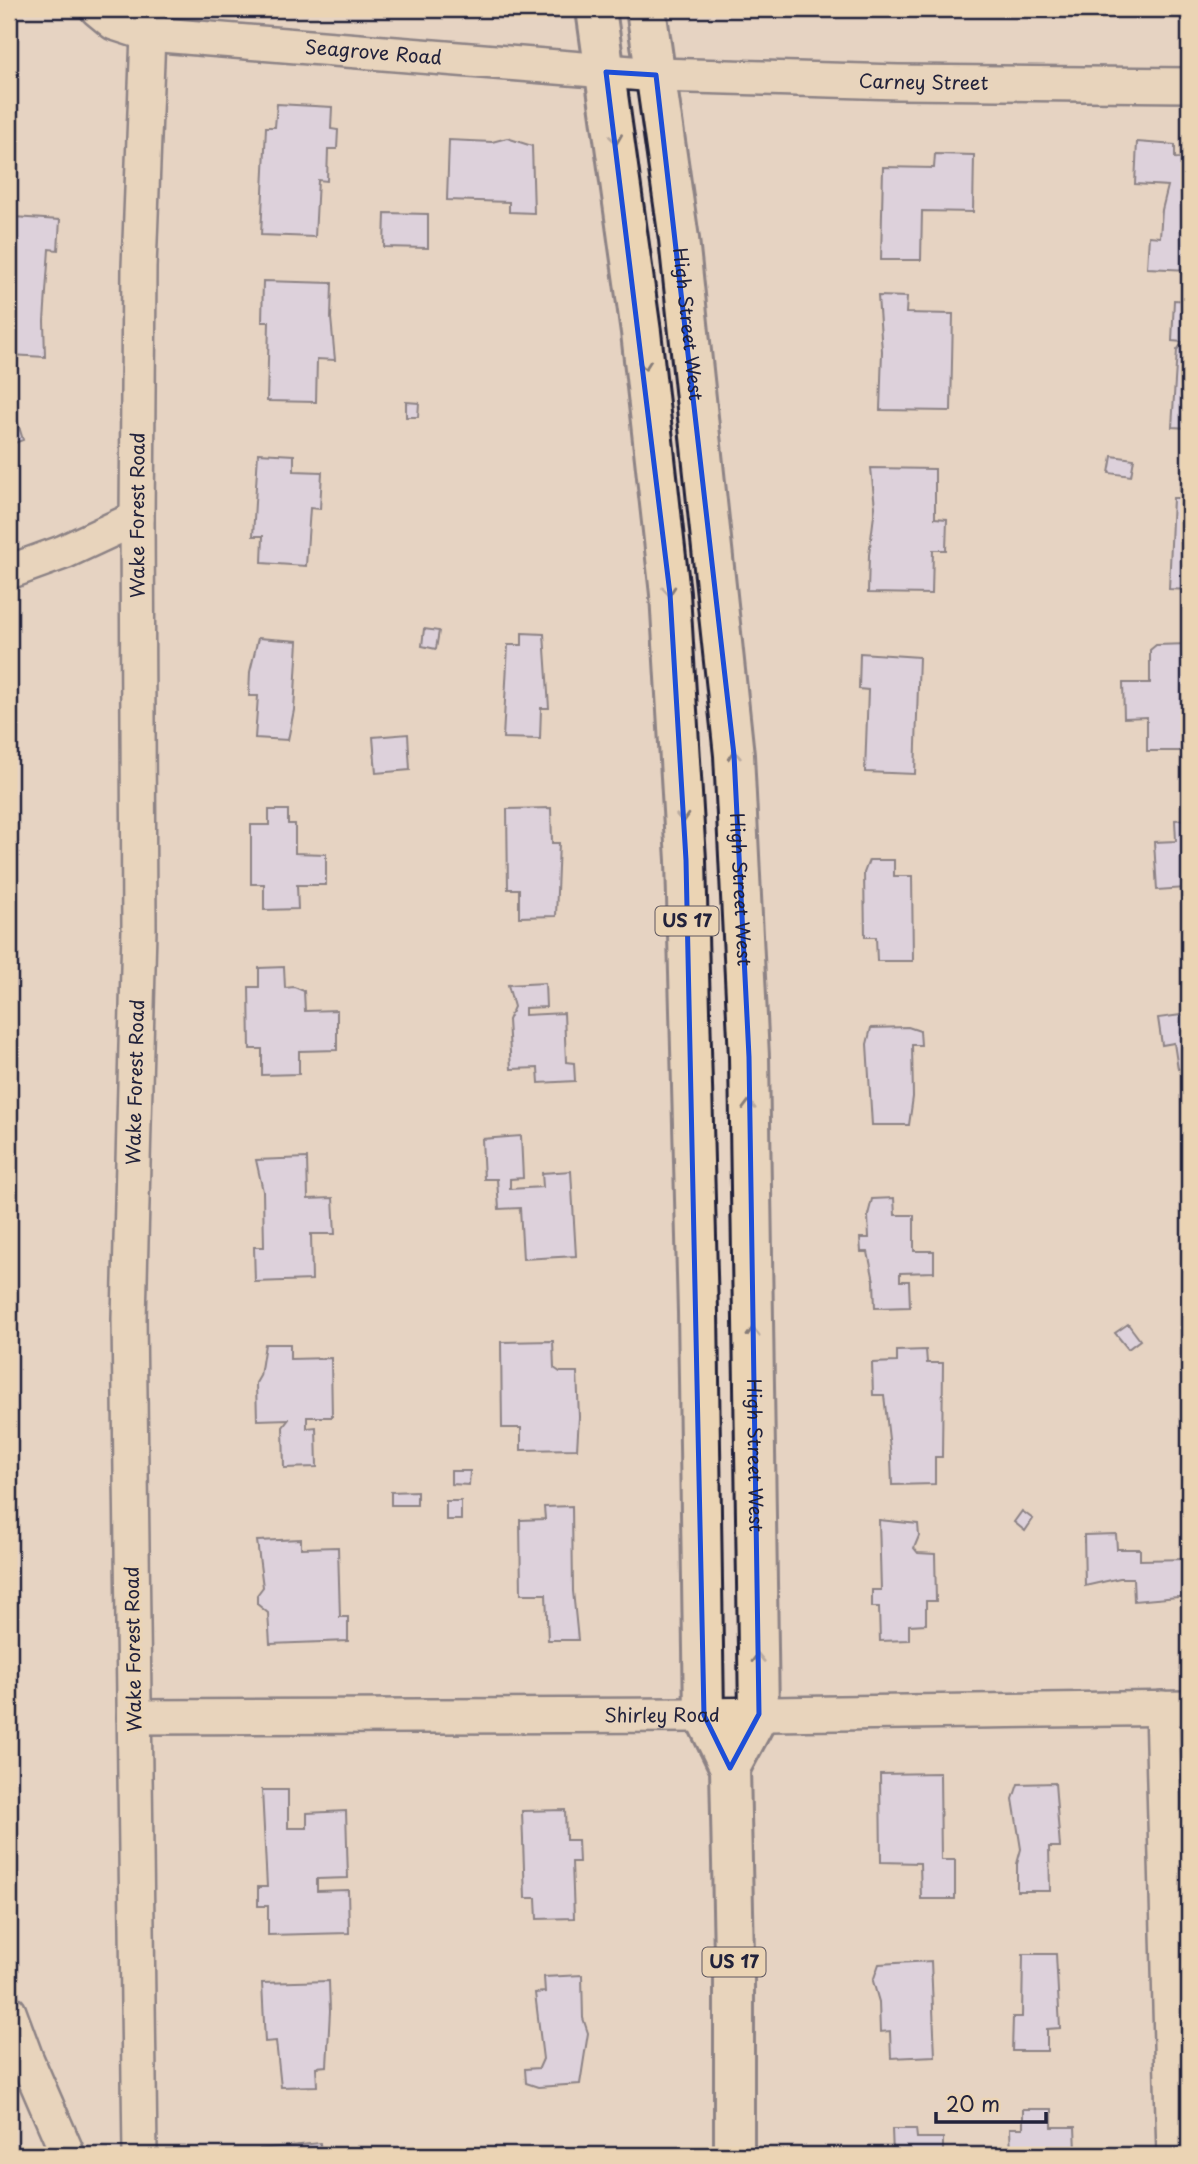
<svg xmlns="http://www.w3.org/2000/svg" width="1198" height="2164" font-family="'Playpen Sans',sans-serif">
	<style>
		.building { fill: #d3cff8; stroke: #22223b; stroke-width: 2 }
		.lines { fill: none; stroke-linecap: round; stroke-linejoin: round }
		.street-casing { stroke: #22223b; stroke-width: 38 }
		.primary-casing { stroke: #22223b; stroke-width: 44 }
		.street { stroke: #ebd4b4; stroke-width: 33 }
		.primary { stroke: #ebd4b4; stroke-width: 38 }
		.oneway { stroke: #867b78 }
		.marked { fill: none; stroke: #1d4ed8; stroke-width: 5; stroke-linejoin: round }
		.labels { text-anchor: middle; stroke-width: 6; stroke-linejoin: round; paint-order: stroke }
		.shield { fill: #ebd4b4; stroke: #5e575f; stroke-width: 2 }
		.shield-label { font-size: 18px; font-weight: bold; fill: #22223b }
		.street-label { font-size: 19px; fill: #22223b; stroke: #ebd4b4 }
	</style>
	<rect width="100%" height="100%" fill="#e6d3c2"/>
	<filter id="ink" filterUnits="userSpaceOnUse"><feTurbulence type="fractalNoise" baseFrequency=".0143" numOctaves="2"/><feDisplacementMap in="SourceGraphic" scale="14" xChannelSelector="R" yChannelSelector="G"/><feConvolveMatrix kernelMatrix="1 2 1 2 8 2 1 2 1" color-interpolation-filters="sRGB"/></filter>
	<g filter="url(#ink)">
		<path class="building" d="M277 104 332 107 331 129 338 130 337 149H328L327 181 318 180 315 237 261 235 266 127H275Z
			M507 138 532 146 534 213 509 212V202L447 200 449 140 492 142Z
			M1137 142 1175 145V158L1189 159V270L1147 268 1149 236 1160 237 1162 210 1168 186 1135 184Z
			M935 154 974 155 973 212 922 211 921 260H881L883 167 934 168Z
			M385 213 428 214V248L384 247Z
			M13 217 60 220 58 250 49 249 44 321 45 357 11 355 12 345H9V242H11Z
			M263 281 332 283 331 318 335 360 317 359 316 402 267 401 269 322H262Z
			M878 296 907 297 906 313 953 314 951 411 880 410 882 351Z
			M1174 300 1189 301V428L1172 427 1177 350 1183 342 1172 341Z
			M406 402 419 403 418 417H406Z
			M13 407 23 440 9 445V409Z
			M258 453 294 455V471L322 472 320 509 310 508 306 566 262 563 263 536H253Z
			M1112 456 1134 459 1131 476 1109 473Z
			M871 468 935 469V518L947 519 946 550H933L932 594 868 593 869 555 875 507Z
			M1180 486 1189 487V590L1169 589 1173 498H1180Z
			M424 629 439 631 436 649 422 646Z
			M522 633 544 634 549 708H541L540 739 503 738 508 645H522Z
			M258 638 298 641 294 710 288 740 255 738 258 696H249L250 672Z
			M1189 644V751H1147V717L1124 718 1123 683H1150V650L1156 645Z
			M860 653 919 657 915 774 865 772 868 690 859 689Z
			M408 734 410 770 376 773 373 737Z
			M551 808 552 843H559L556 916 519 917V889H508L507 809Z
			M269 810H288V824H295V853L326 854V885H297L298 909 264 910V884H251V825H269Z
			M1189 819V902L1186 888 1157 890 1154 842 1176 841 1175 820Z
			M869 860H894V876H912L913 961H877L876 937H865L864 873Z
			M284 967 285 988 294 987 304 991 305 1011 337 1010V1050L299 1051V1074L262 1075V1049H250L249 987H259V968Z
			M545 983 546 1007 525 1008V1015L564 1013 566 1062 574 1063 575 1081 539 1083 538 1068 511 1069 508 1020 514 1007 508 985Z
			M1189 1014V1067L1178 1069 1174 1043 1162 1045 1158 1018Z
			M908 1027 920 1031 921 1045H912L913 1097 909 1125H872L867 1044 871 1028Z
			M521 1136 523 1178 510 1179V1189L543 1187 542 1173 571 1171 576 1256 523 1259 520 1208 499 1209 497 1179H484L482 1139Z
			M307 1158 308 1199 333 1198 335 1234H311L312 1280 255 1282 254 1247H264L263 1191 256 1160Z
			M894 1198 895 1215H914V1251H934V1272L900 1273V1281H909L910 1307 875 1308 874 1281 868 1252H861L860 1238H869L868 1215 872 1199Z
			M1128 1324 1140 1340 1128 1349 1115 1333Z
			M553 1341 554 1368 560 1372H577L579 1417 577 1449 521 1450V1428H502L501 1342Z
			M265 1344H290V1359L331 1358 332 1417H307V1428L316 1427 317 1467 284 1468 283 1427 289 1419 257 1420 256 1383 260 1376Z
			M926 1350 927 1363H943L942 1457H935V1484L892 1485 891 1457 884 1395H873L872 1363 897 1362V1351Z
			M451 1471H470L469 1485 451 1484Z
			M417 1491V1505H391V1492Z
			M446 1501H461V1520H446Z
			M572 1506 573 1591 578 1640H548L546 1594H521L520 1520 545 1519 544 1507Z
			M1022 1511 1033 1519 1025 1531 1014 1522Z
			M879 1520 918 1524 919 1536 914 1548 918 1553 935 1554 936 1601H926V1624L909 1625V1640L880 1641 879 1607H872V1590H881Z
			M1116 1534 1117 1549H1140V1560L1189 1559V1596L1134 1601 1133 1578H1120L1085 1586 1084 1535Z
			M301 1539V1548L338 1547 340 1617H348V1641L270 1644 268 1613 257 1604V1595L263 1587 257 1541Z
			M940 1773 941 1860H955V1899H921L920 1863 881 1862 880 1774Z
			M1055 1783 1060 1847H1049L1050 1891H1017V1864L1021 1849 1013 1799 1018 1784Z
			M262 1790H288V1828H307V1813L346 1811 348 1878 317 1879V1891L348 1890 349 1933 268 1935V1906H258V1887H267Z
			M565 1810 566 1840H578L579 1862H572L574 1918 537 1919 536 1898H525L522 1811Z
			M1023 1954H1056L1060 2028 1047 2029V2051H1012L1013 2017H1022Z
			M931 1961 935 2056 891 2058 890 2031 880 2032 879 2002 873 1981 879 1964Z
			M582 1975 583 2018 588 2033 580 2084 538 2087 526 2083 525 2069 539 2068 543 2059 535 1993 545 1992 544 1977Z
			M329 1981 330 2011 327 2066 316 2067 317 2086 281 2087 276 2041 265 2042 262 1983Z
			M1023 2109H1052V2127H1075L1076 2151H1064V2155H1011L1010 2128H1023Z
			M892 2129H916L917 2138H943V2155H884H893Z
			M320 2143 321 2155H261L260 2149Z"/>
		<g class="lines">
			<defs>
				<g id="street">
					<path id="s1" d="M97 9 114 23 148 34 656 75 898 82 1189 85"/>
					<path d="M9 572 64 552 137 518"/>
					<path d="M1162 1708 1174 2155"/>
					<path id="s2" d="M134 1717 704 1715 1189 1708"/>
					<path d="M9 2012 26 2058 68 2155"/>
					<path id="s3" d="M140 2155 129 1319 139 929 137 518 139 267 149 9"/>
				</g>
				<g id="primary">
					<path d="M596 9 641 332 670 594 686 860 698 1312 704 1715 730 1768 734 1956V2155"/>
					<path id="s4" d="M646 9 679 239 734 755 749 1057 759 1714 730 1768"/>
				</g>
			</defs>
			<use href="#street" class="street-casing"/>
			<use href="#primary" class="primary-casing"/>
			<use href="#street" class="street"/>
			<use href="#primary" class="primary"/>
		</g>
		<defs><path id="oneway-chevron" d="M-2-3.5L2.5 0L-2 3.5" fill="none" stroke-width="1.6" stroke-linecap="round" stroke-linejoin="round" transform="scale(1.75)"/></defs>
		<g class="oneway">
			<use href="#oneway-chevron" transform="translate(616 139) rotate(82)"/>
			<use href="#oneway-chevron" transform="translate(645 365) rotate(84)"/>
			<use href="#oneway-chevron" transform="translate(669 591) rotate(85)"/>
			<use href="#oneway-chevron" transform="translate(734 755) rotate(-94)"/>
			<use href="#oneway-chevron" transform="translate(683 818) rotate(87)"/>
			<use href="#oneway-chevron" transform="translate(749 1105) rotate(-91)"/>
			<use href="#oneway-chevron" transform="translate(753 1332) rotate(-91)"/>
			<use href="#oneway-chevron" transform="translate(758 1658) rotate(-91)"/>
		</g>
	</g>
	<path d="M0 0H1198V2164H0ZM606 72 656 75 734 755 749 1057 759 1714 730 1768 704 1715 686 860 670 594Z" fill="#e6d3c2" fill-opacity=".55" fill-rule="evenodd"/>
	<path class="marked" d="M606 72 656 75 734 755 749 1057 759 1714 730 1768 704 1715 686 860 670 594Z"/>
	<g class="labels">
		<g class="shield">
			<rect x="655.5" y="906.5" width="63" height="29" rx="5"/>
			<rect x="702.5" y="1947.5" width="63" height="29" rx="5"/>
		</g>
		<g class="shield-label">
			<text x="687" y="927">US 17</text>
			<text x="734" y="1968">US 17</text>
		</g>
		<g class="street-label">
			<text dy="7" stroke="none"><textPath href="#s1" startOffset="284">Seagrove Road</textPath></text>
			<text dy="7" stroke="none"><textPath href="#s1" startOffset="835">Carney Street</textPath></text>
			<text dy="7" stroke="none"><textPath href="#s4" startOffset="318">High Street West</textPath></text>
			<text dy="7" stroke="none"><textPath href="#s3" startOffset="1640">Wake Forest Road</textPath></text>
			<text dy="7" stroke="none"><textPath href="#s4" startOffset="886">High Street West</textPath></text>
			<text dy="7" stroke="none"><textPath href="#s3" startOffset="1073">Wake Forest Road</textPath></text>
			<text dy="7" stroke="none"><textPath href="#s4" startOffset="1452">High Street West</textPath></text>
			<text transform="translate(133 1649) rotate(-91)" y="7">Wake Forest Road</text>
			<text dy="7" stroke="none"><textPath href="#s2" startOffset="528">Shirley Road</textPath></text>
		</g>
	</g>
	<rect width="1198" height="2164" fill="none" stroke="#ebd4b4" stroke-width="35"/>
	<rect x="18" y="18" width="1163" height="2129" fill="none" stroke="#22223b" stroke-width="2.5" filter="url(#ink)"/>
	<path d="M936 2112v10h110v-10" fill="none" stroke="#22223b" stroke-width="3.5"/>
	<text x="946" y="2112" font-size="21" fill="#22223b" stroke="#ebd4b4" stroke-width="5" paint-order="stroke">20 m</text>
</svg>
